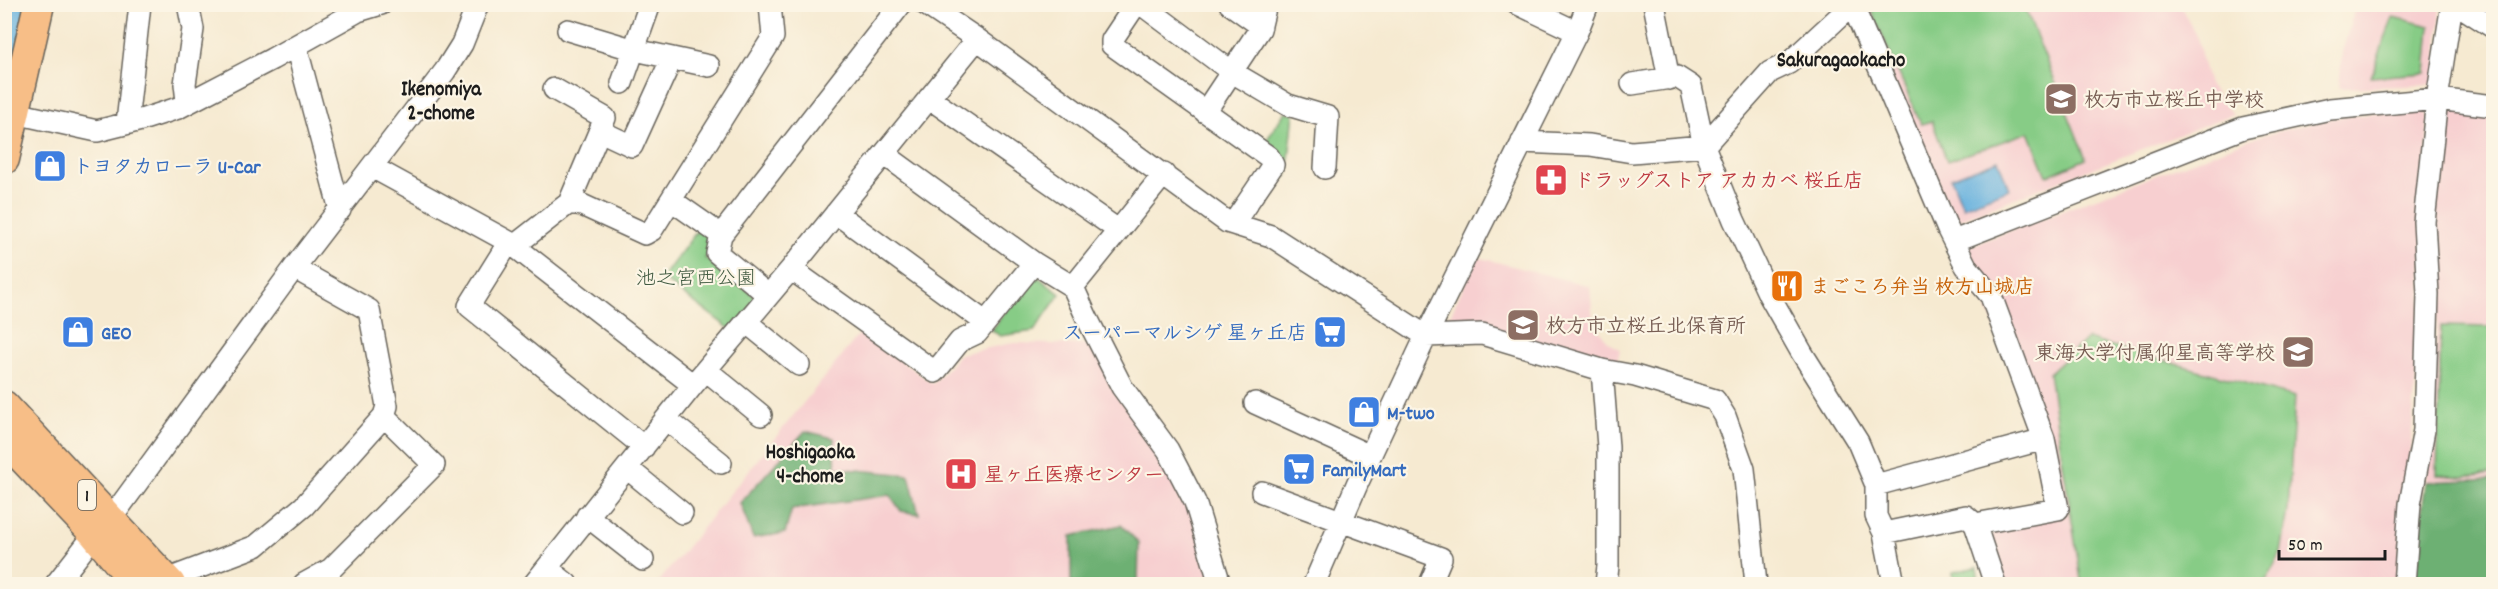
<svg xmlns="http://www.w3.org/2000/svg" width="2498" height="589" font-family="Dekko,'Klee One',sans-serif">
	<style>
		.built { fill: #f7cfd0 }
		.green { fill: #87cc86; stroke: #527451; stroke-width: 1.5 }
		.forest { fill: #6db073; stroke: #446648; stroke-width: 1.5 }
		.water { fill: #65b0de; stroke: #40667d; stroke-width: 1.5 }
		.lines { fill: none; stroke-linecap: round; stroke-linejoin: round }
		.river { stroke: #65b0de; stroke-width: 26 }
		.minor-casing { stroke: #68645b; stroke-width: 24 }
		.highway-casing { stroke: #68645b; stroke-width: 33 }
		.minor { stroke: #fff; stroke-width: 21 }
		.highway { stroke: #f7be87; stroke-width: 30 }
		.labels { text-anchor: middle; stroke-width: 4.5; stroke-linejoin: round; paint-order: stroke }
		.shield { fill: #fcf5e5; stroke: #5f5d58; stroke-width: 1.5 }
		.shield-label { font-size: 18px; font-weight: bold; fill: #1c1c1c }
		.education-label { font-size: 20px; font-weight: bold; fill: #785e54; stroke: #fcf5e5; text-anchor: start }
		.shop-label { font-size: 20px; font-weight: bold; fill: #366cbe; stroke: #fcf5e5; text-anchor: start }
		.health-label { font-size: 20px; font-weight: bold; fill: #be3a42; stroke: #fcf5e5; text-anchor: start }
		.park-label { font-size: 20px; fill: #415a41; stroke: #fcf5e5 }
		.food-label { font-size: 20px; font-weight: bold; fill: #c56008; stroke: #fcf5e5; text-anchor: start }
		.neighbourhood-label { font-size: 21px; font-weight: bold; fill: #1c1c1c; stroke: #fcf5e5 }
	</style>
	<rect width="100%" height="100%" fill="#fcf5e5"/>
	<filter id="ink" filterUnits="userSpaceOnUse"><feTurbulence type="fractalNoise" baseFrequency=".0167" numOctaves="2"/><feDisplacementMap in="SourceGraphic" scale="12" xChannelSelector="R" yChannelSelector="G"/><feConvolveMatrix kernelMatrix="1 2 1 2 8 2 1 2 1" color-interpolation-filters="sRGB"/></filter>
	<filter id="wash" filterUnits="userSpaceOnUse"><feTurbulence type="fractalNoise" baseFrequency=".008" numOctaves="4" result="noise"/><feDisplacementMap in="SourceGraphic" scale="24" xChannelSelector="R" yChannelSelector="G"/><feGaussianBlur stdDeviation="1.35" result="paint"/><feColorMatrix in="noise" values="0 0 0 0 0 0 0 0 0 0 0 0 0 0 0 0 0 1.4 0 .05"/><feComposite in="paint" operator="in"/></filter>
	<g filter="url(#wash)">
		<rect width="100%" height="100%" fill="#f6ead1"/>
		<path class="built" d="M1859 5H2180L2197 38 2209 85 2233 114 1961 219 1951 214Z
			M2356 5H2441L2435 85 2339 88 2342 52Z
			M2423 109 2428 114 2421 298 2412 430 2396 584H2004L1990 540 1996 525 2063 511 1972 265 1968 247 2253 138 2331 118Z
			M2447 111 2493 112V480L2426 489 2438 317 2434 226Z
			M1477 257 1590 286 1593 322 1609 343 1620 349 1616 366 1449 318Z
			M861 332 933 384 960 354 1013 343 1092 345 1187 496 1216 584H657Z"/>
		<path class="green" d="M1869 5H2024L2086 159 2047 176 2029 132 1947 161 1932 121 1921 124Z
			M2393 17 2430 26 2426 73 2371 77Z
			M1285 112 1294 113 1287 176 1280 175 1282 160 1262 147Z
			M700 227 715 244 705 258 754 295V305L734 332 662 278Z
			M1038 277 1060 294 1034 331 1000 336 992 330 1026 282Z
			M2441 326 2493 327V474L2463 477 2437 475Z
			M2087 339 2295 397 2288 510 2281 553 2267 579 2260 584H2087L2081 580 2049 373Z
			M1977 567 1979 582 1954 584 1953 572Z"/>
		<path class="forest" d="M805 431 834 438 836 468 909 475 919 514 901 511 890 495 792 509 785 533 753 538 740 503Z
			M2493 479V584H2477L2464 578 2454 584H2412L2426 482Z
			M1121 525 1139 543 1138 584H1071V536Z"/>
		<path class="water" d="M1998 160 2009 189 1963 207 1951 178Z"/>
		<g class="lines">
			<path class="river" d="M4 82 23 4"/>
		</g>
	</g>
	<g filter="url(#ink)">
		<g class="lines">
			<defs>
				<path id="minor" d="M925 4 977 39 1227 222 1271 236 1426 336 1482 334 1602 370 1635 376 1715 400 1725 416 1744 469 1756 584
					M1136 4 1112 40V45L1269 157 1273 165 1233 224
					M1141 4 1232 72 1288 105 1328 117 1325 168
					M1230 4 1261 26
					M1518 4 1577 32
					M1654 4 1669 79
					M1852 4 1948 230 1966 266 1991 296 2044 439 2058 509 1975 524
					M2457 4 2494 28
					M568 30 635 50 709 66
					M296 46 340 210
					M622 83 650 4
					M1632 84 1677 77 1691 86 1704 146
					M554 89 605 118 569 203
					M929 98 1118 230
					M187 101 185 84 193 29 188 4
					M1205 112 1260 29 1266 4
					M15 113 97 131 141 120 178 108 272 59 358 11 381 4
					M127 123 140 4
					M600 131 632 146 672 58
					M1522 142 1590 145 1632 152 1704 146 1734 220 1769 295 1802 353 1858 442 1876 485V516L1884 533 1966 516 1975 524 1995 584
					M1704 146 1770 72 1789 63 1852 5
					M884 154 1034 263 1073 287 1164 174
					M372 167 509 242 693 385
					M671 200 721 235
					M836 213 985 322
					M1954 241 2243 128 2330 109 2437 99 2494 106
					M509 242 469 306 644 447
					M514 246 569 203 582 205 645 234 652 230 773 37 770 4
					M791 269 935 372 960 341 977 333 1034 263
					M1073 287 1086 316 1122 387 1168 450 1195 502 1220 584
					M768 295 717 253 721 235 901 4
					M746 322 799 365
					M706 370 761 415
					M1602 370 1608 447V566L1606 584
					M1255 403 1370 456
					M666 419 721 463
					M627 468 682 513
					M1876 485 2044 439
					M1262 492 1441 558 1430 584
					M587 516 643 560
					M1884 533 1894 584
					M547 568 567 584
					M166 580 256 546 304 506 384 416 387 406 369 310 294 268
					M56 584 95 534 110 520 294 268 445 71 462 44 478 4
					M304 584 331 569 434 465 384 416
					M534 584 693 385 791 269 977 39
					M1314 584 1358 482 1426 336 1577 32 1588 4
					M2404 584 2410 504 2424 430 2428 294 2424 222 2437 99 2452 4"/>
				<path id="highway" d="M4 159 39 4
					M4 406 170 584
					M4 438 95 534 137 584"/>
			</defs>
			<use href="#minor" class="minor-casing"/>
			<use href="#highway" class="highway-casing"/>
			<use href="#minor" class="minor"/>
			<use href="#highway" class="highway"/>
		</g>
	</g>
	<defs>
		<symbol id="school-square" viewBox="-11 -11 22 22"><rect x="-9" y="-9" width="18" height="18" rx="4" fill="#8d6e63" stroke="#fcf5e5"/><path d="M0-5L7-2L0 1L-7-2ZM-4 1L0 2.5L4 1V4Q0 6-4 4Z" fill="#fff"/></symbol>
		<symbol id="shop-square" viewBox="-11 -11 22 22"><rect x="-9" y="-9" width="18" height="18" rx="4" fill="#3f7fe0" stroke="#fcf5e5"/><path d="M-5-2.5h2.3a2.7 3.5 0 0 1 5.4 0H5L5.5 6h-11ZM-1.5-2.5h3a1.5 2.3 0 0 0-3 0Z" fill="#fff"/></symbol>
		<symbol id="pharmacy-square" viewBox="-11 -11 22 22"><rect x="-9" y="-9" width="18" height="18" rx="4" fill="#e0444e" stroke="#fcf5e5"/><path d="M-2-6h4v4h4v4h-4v4h-4v-4h-4v-4h4Z" fill="#fff"/></symbol>
		<symbol id="restaurant-square" viewBox="-11 -11 22 22"><rect x="-9" y="-9" width="18" height="18" rx="4" fill="#e8710a" stroke="#fcf5e5"/><path d="M-5-6h1v4h1v-4h1v4h1v-4h1v5L-1.5 .5V6h-2V.5L-5-1ZM5-6V6H3V1.5H1.5Q1.5-4 5-6Z" fill="#fff"/></symbol>
		<symbol id="supermarket-square" viewBox="-11 -11 22 22"><rect x="-9" y="-9" width="18" height="18" rx="4" fill="#3f7fe0" stroke="#fcf5e5"/><path d="M-6-5.5h2.5l.6 2H6L4.5 2H-2.5L-4.4-4H-6ZM-1.5 3.2a1.3 1.3 0 1 0 .1 0ZM3 3.2a1.3 1.3 0 1 0 .1 0Z" fill="#fff"/></symbol>
		<symbol id="hospital-square" viewBox="-11 -11 22 22"><rect x="-9" y="-9" width="18" height="18" rx="4" fill="#e0444e" stroke="#fcf5e5"/><path d="M-5-5h3v3.5h4V-5h3V5h-3V1.5h-4V5h-3Z" fill="#fff"/></symbol>
	</defs>
	<g fill-rule="evenodd">
		<use href="#school-square" x="2042" y="80" width="38" height="38"/>
		<use href="#shop-square" x="31" y="147" width="38" height="38"/>
		<use href="#pharmacy-square" x="1532" y="161" width="38" height="38"/>
		<use href="#restaurant-square" x="1768" y="267" width="38" height="38"/>
		<use href="#school-square" x="1504" y="306" width="38" height="38"/>
		<use href="#shop-square" x="59" y="313" width="38" height="38"/>
		<use href="#supermarket-square" x="1311" y="313" width="38" height="38"/>
		<use href="#school-square" x="2279" y="333" width="38" height="38"/>
		<use href="#shop-square" x="1345" y="393" width="38" height="38"/>
		<use href="#supermarket-square" x="1280" y="450" width="38" height="38"/>
		<use href="#hospital-square" x="942" y="455" width="38" height="38"/>
	</g>
	<g class="labels">
		<rect class="shield" x="78" y="480" width="18" height="30" rx="4.5"/>
		<g class="shield-label">
			<text x="87" y="501">1</text>
		</g>
		<g class="education-label">
			<text x="2084" y="106">枚方市立桜丘中学校</text>
			<text x="1546" y="332">枚方市立桜丘北保育所</text>
			<text x="2275" y="359" text-anchor="end">東海大学付属仰星高等学校</text>
		</g>
		<g class="shop-label">
			<text x="73" y="173">トヨタカローラ U-Car</text>
			<text x="101" y="339">GEO</text>
			<text x="1307" y="339" text-anchor="end">スーパーマルシゲ 星ヶ丘店</text>
			<text x="1387" y="419">M-two</text>
			<text x="1322" y="476">FamilyMart</text>
		</g>
		<g class="health-label">
			<text x="1574" y="187">ドラッグストア アカカベ 桜丘店</text>
			<text x="984" y="481">星ヶ丘医療センター</text>
		</g>
		<g class="park-label">
			<text x="696" y="284">池之宮西公園</text>
		</g>
		<g class="food-label">
			<text x="1810" y="293">まごころ弁当 枚方山城店</text>
		</g>
		<g class="neighbourhood-label">
			<text x="1841" y="66">Sakuragaokacho</text>
			<text x="441" y="95">Ikenomiya<tspan x="441" dy="24">2-chome</tspan></text>
			<text x="810" y="458">Hoshigaoka<tspan x="810" dy="24">4-chome</tspan></text>
		</g>
	</g>
	<rect width="2498" height="589" fill="none" stroke="#fcf5e5" stroke-width="24"/>
	<path d="M2279 550v9h106v-9" fill="none" stroke="#1c1c1c" stroke-width="3"/>
	<text x="2288" y="550" font-size="18" fill="#1c1c1c" stroke="#fcf5e5" stroke-width="4.5" paint-order="stroke">50 m</text>
</svg>
